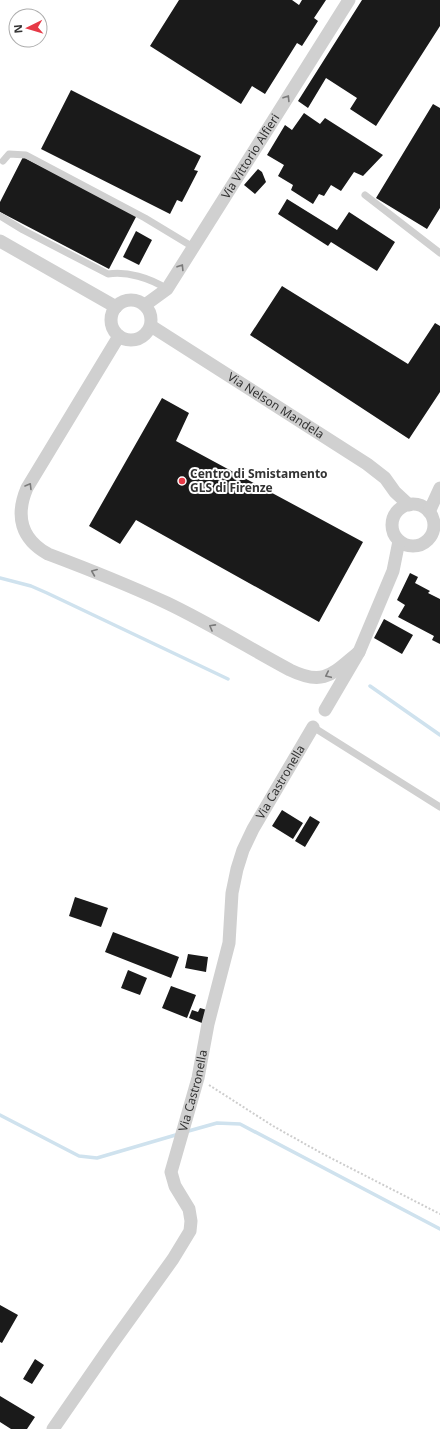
<svg xmlns="http://www.w3.org/2000/svg" width="440" height="1429" font-family="'Noto Sans',sans-serif">
	<style>
		.lines { fill: none; stroke-linecap: round; stroke-linejoin: round }
		.stream { stroke: #cfe2ee; stroke-width: 3.5 }
		.building { fill: #1a1a1a }
		.path { stroke: #cdcdcd; stroke-width: 2; stroke-dasharray: 2 2; stroke-linecap: butt }
		.lane { stroke: #d0d0d0; stroke-width: 7 }
		.street { stroke: #d0d0d0; stroke-width: 13 }
		.oneway { stroke: #7a7a7a }
		.poi-dot { fill: #e63946; stroke: #fff; stroke-width: 1.5 }
		.labels { text-anchor: middle; stroke-width: 4; stroke-linejoin: round; paint-order: stroke }
		.street-label { font-size: 12px; fill: #333; stroke: #fff }
		.poi-label { font-size: 12px; font-weight: bold; fill: #333; stroke: #fff; text-anchor: start }
	</style>
	<rect width="100%" height="100%" fill="#fff"/>
	<g class="lines">
		<path class="stream" d="M0 578 31 586 47 593 228 679
			M370 686 440 735
			M0 1115 79 1156 97 1158 179 1134
			M185 1132 217 1123 240 1124 440 1229"/>
	</g>
	<path class="building" d="M179 0H292L299 5 302 0H326L314 18 318 21 302 46 297 43 265 94 252 86 241 104 150 46Z
		M362 0H440V26L376 126 350 109 357 98 326 78 308 108 298 101Z
		M71 90 201 156 194 170 198 171 182 202 177 200 170 214 41 149Z
		M433 104 440 108V208L427 229 376 198Z
		M304 113 320 124 325 118 383 155 363 176 354 172 341 191 331 185 324 196 319 194 313 204 291 190 293 185 278 176 284 165 267 155 285 125 292 130Z
		M23 157 137 215 109 269 0 212V202Z
		M258 169 262 172 266 182 255 194 244 185Z
		M287 199 337 230 349 212 395 242 377 271 331 242 328 246 278 214Z
		M136 231 152 240 139 265 123 257Z
		M282 286 408 364 435 323 440 326V392L409 439 250 335Z
		M162 398 189 413 176 441 363 542 319 622 136 520 120 544 89 526Z
		M410 573 418 577 415 583 430 591 428 593 440 599V644L432 640 434 636 398 617 405 605 397 600Z
		M384 619 413 635 402 654 374 638Z
		M282 810 303 823 293 839 272 826Z
		M310 816 320 822 305 847 295 841Z
		M75 897 108 908 101 927 69 916Z
		M113 932 179 957 171 978 105 952Z
		M188 954 208 957 206 972 185 968Z
		M128 970 147 978 140 995 121 988Z
		M171 986 196 995 187 1018 162 1008Z
		M200 1008 207 1010 202 1023 189 1018 192 1010 198 1012Z
		M0 1305 18 1315 2 1343 0 1342Z
		M35 1359 44 1365 32 1384 23 1379Z
		M0 1396 35 1417 27 1429H11L0 1422Z"/>
	<g class="lines">
		<path class="path" d="M209 1085 273 1126 323 1154 440 1214"/>
		<path class="lane" d="M3 161 9 154 26 155 145 218 193 247
			M365 195 440 253
			M0 216 23 230 108 274C127 271 150 278 167 289
			M313 727 440 807"/>
		<g class="street">
			<path d="M0 241 116 307"/>
			<circle cx="131" cy="320" r="20"/>
			<path id="s1" d="M145 305 167 289 349 0"/>
			<path id="s2" d="M151 326 367 464 385 478 395 492 409 505"/>
			<path d="M119 336 27 488C15 516 21 539 48 554 88 569 128 585 167 603 209 623 249 648 290 670 325 687 333 673 359 652"/>
			<circle cx="413" cy="525" r="21"/>
			<path d="M429 512 440 488"/>
			<path d="M325 710 359 652 393 571 399 541"/>
			<path id="s3" d="M53 1429 109 1348 173 1259 190 1231 191 1221 189 1209 175 1186 171 1172 198 1078 208 1024 229 943 232 893 237 869 243 850 253 829 313 727"/>
		</g>
	</g>
	<defs><path id="oneway-chevron" d="M-2-3.5L2.5 0L-2 3.5" fill="none" stroke-width="1.6" stroke-linecap="round" stroke-linejoin="round"/></defs>
	<g class="oneway">
		<use href="#oneway-chevron" transform="translate(287 98) rotate(-58)"/>
		<use href="#oneway-chevron" transform="translate(181 267) rotate(-58)"/>
		<use href="#oneway-chevron" transform="translate(29 486) rotate(-59)"/>
		<use href="#oneway-chevron" transform="translate(94 572) rotate(-158)"/>
		<use href="#oneway-chevron" transform="translate(212 627) rotate(-151)"/>
		<use href="#oneway-chevron" transform="translate(328 675) rotate(155)"/>
	</g>
	<circle class="poi-dot" cx="182" cy="481" r="4"/>
	<g class="labels">
		<g class="street-label">
			<text dy="4" stroke="none"><textPath href="#s1" startOffset="184">Via Vittorio Alfieri</textPath></text>
			<text dy="4" stroke="none"><textPath href="#s2" startOffset="148">Via Nelson Mandela</textPath></text>
			<text dy="4" stroke="none"><textPath href="#s3" startOffset="713">Via Castronella</textPath></text>
			<text dy="4" stroke="none"><textPath href="#s3" startOffset="389">Via Castronella</textPath></text>
		</g>
		<g class="poi-label">
			<text x="190" y="478">Centro di Smistamento<tspan x="190" dy="14">GLS di Firenze</tspan></text>
		</g>
	</g>
	<g transform="translate(28 28) rotate(265)"><circle r="19" fill="#ffffff" stroke="#adadad"/>
	<path d="M0-3L7 15L0 10L-7 15Z" fill="#e63946"/>
	<text y="-6" font-size="11" font-weight="bold" text-anchor="middle" fill="#333333">N</text>
	</g>
</svg>
